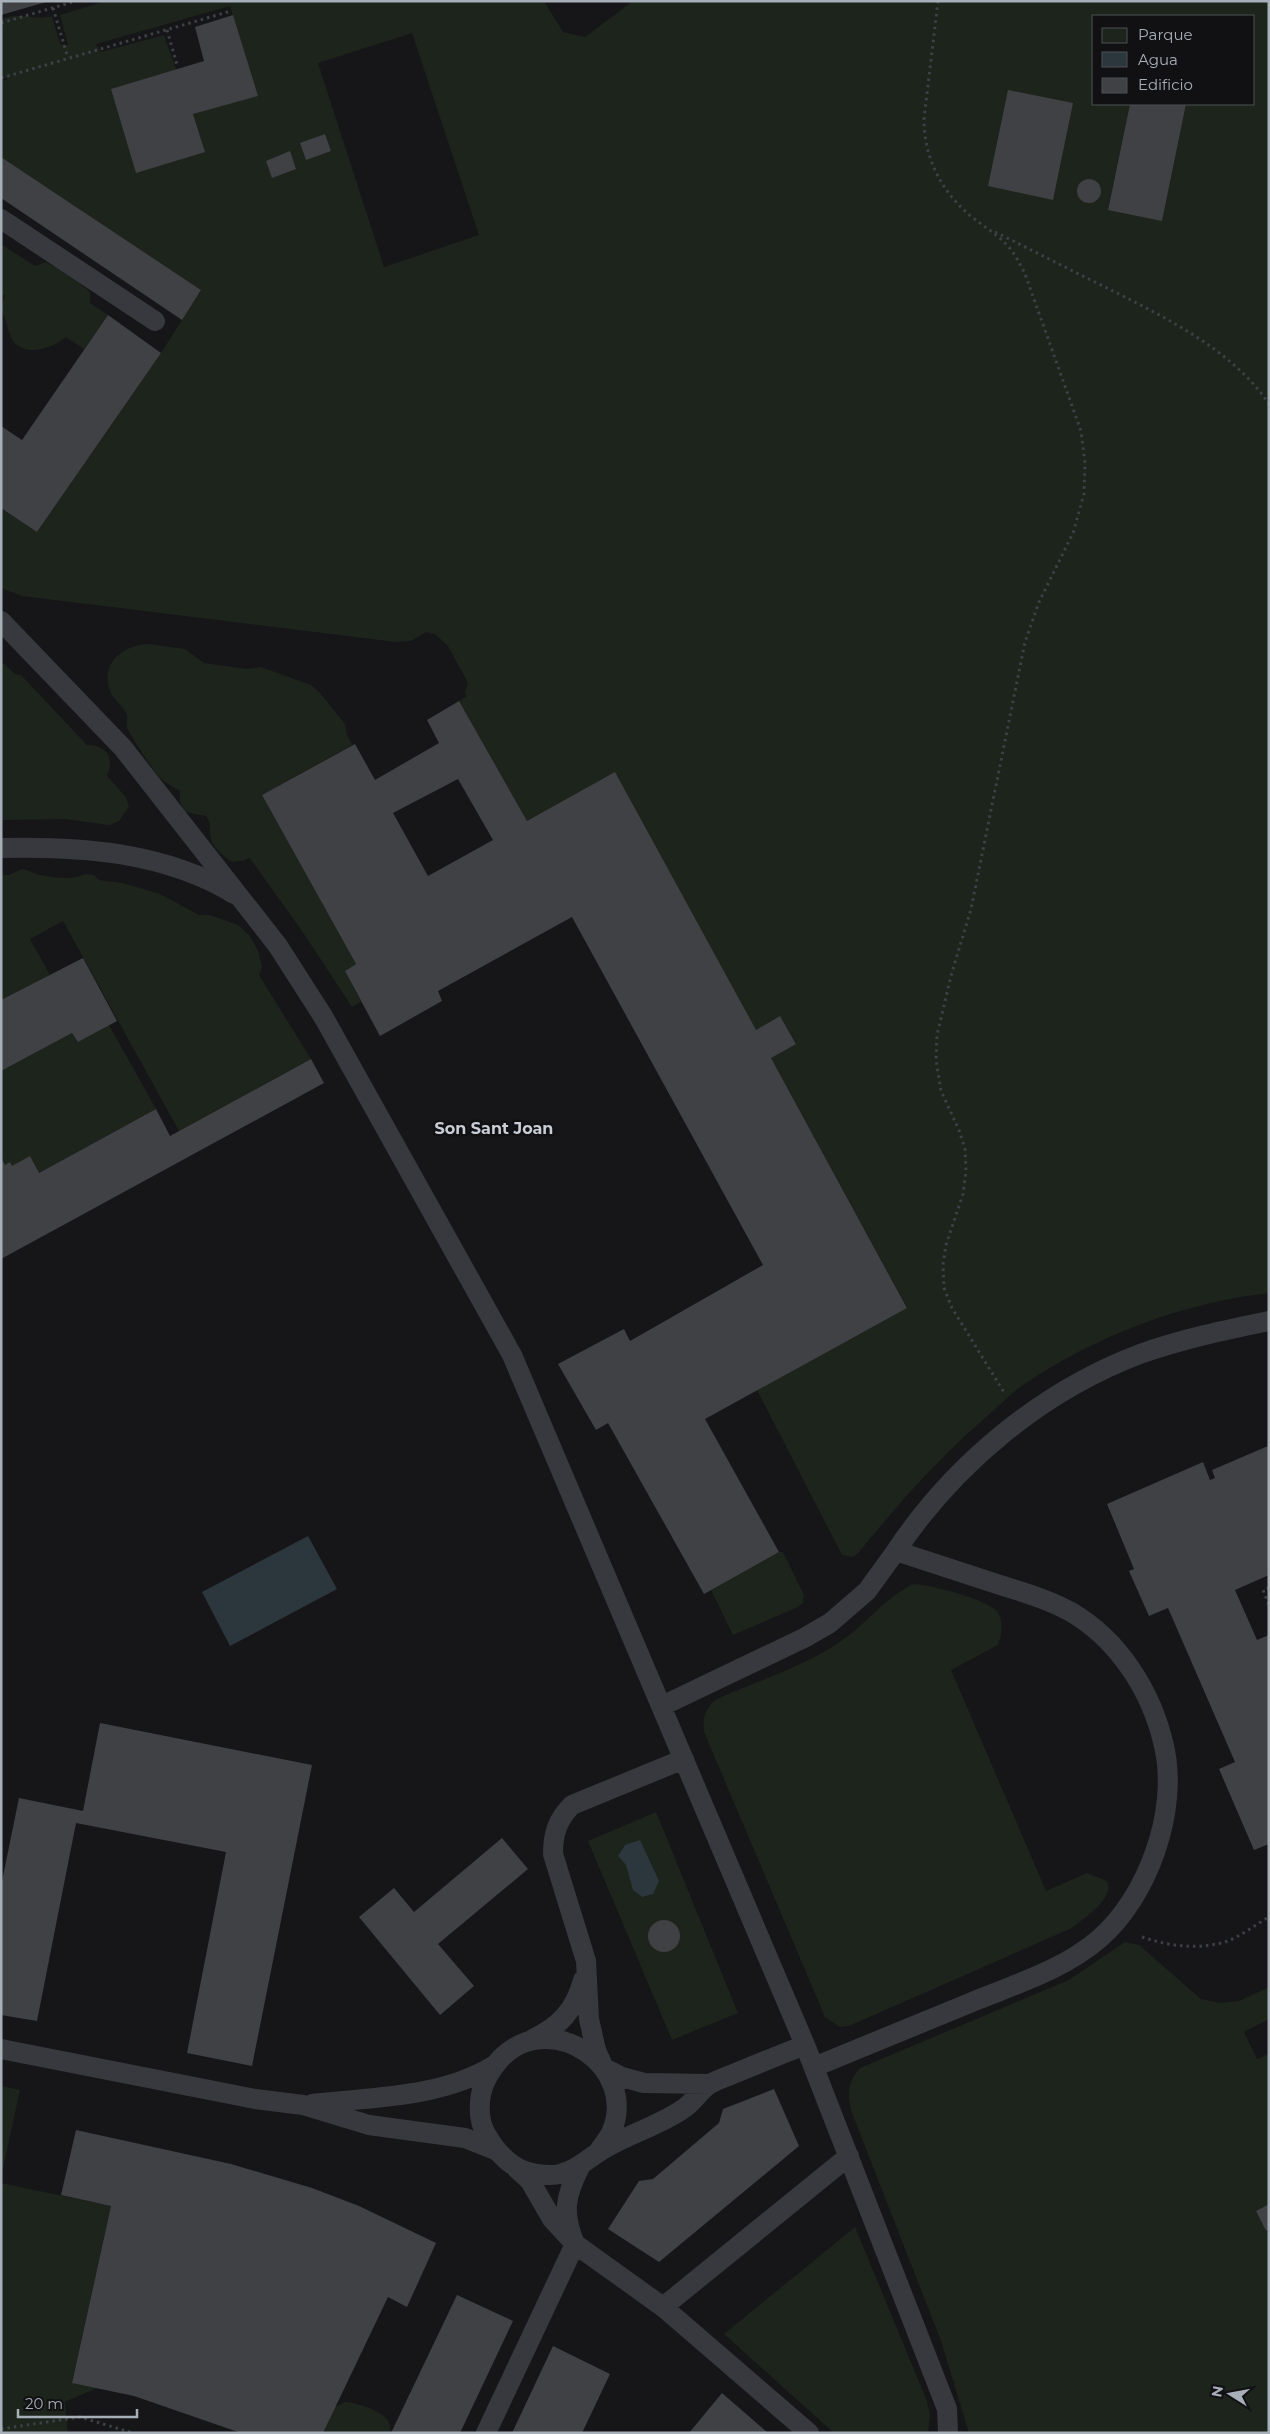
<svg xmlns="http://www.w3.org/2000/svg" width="1270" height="2434" font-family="Montserrat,sans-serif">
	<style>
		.green { fill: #1c241c; fill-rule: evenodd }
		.water { fill: #2b373d }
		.building { fill: #404145; fill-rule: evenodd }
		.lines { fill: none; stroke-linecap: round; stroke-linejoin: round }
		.path { stroke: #3d4045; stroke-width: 3; stroke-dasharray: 2.5 4; stroke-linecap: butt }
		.service { stroke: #37393e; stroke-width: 20 }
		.labels { text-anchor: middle; stroke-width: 5; stroke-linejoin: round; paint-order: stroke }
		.neighbourhood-label { font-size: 16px; font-weight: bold; fill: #c9cdd5; stroke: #111113 }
	</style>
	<rect width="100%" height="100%" fill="#161618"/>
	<path class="green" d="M106 1H544L563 32 585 37 633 1H1269V1293C1182 1303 1095 1336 1023 1385 1010 1394 998 1407 986 1417 938 1459 898 1504 859 1552L853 1557 842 1555 757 1390 907 1307 771 1058 796 1043 780 1016 756 1030 527 821 459 701 466 697 465 692 468 683 448 646 435 634 426 632 411 641 396 642 22 596 1 588V508L38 531 161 353 201 290 1 157V81L8 79 1 76V20C17 10 36 21 52 16L60 44 68 45 60 15ZM230 6 257 95 193 114 205 152 164 35 101 52 96 44ZM1094 16H1254V104H1186L1162 220 1108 209 1130 104H1094ZM412 33 479 235 384 267 318 63Z
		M1 244 35 266 46 262 71 276 90 292V303L108 315 84 349 66 337C53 348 26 358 13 341 10 336 8 328 6 322 2 312 0 306 5 296L1 294Z
		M148 644 185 649 204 663 247 669 261 667 311 685 320 693 345 724 347 735 352 745 262 795 356 964 345 971 361 1002 352 1007 302 931 249 857 246 860 232 862C225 858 212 846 211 839 209 829 212 825 206 816L185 812 180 802V791C173 787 166 783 160 778 155 773 129 734 127 727 126 723 128 719 127 716 124 706 113 700 110 691 100 663 123 645 148 644Z
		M1 661 15 674 21 675 87 745C107 745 115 757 107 776L126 797 129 807 119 821 110 825 64 819 1 820Z
		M22 869C29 870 34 874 41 875 53 878 75 880 85 874L94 875 99 880 123 883 160 894 199 915H210L238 925 250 936 259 953 262 968 259 975 311 1059 179 1131 63 921 30 939 50 975 1 1000V875H9Z
		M109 1025 156 1109 39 1173 12 1166 10 1162 5 1165 1 1157V1071L72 1033 78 1042Z
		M779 1552H783L804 1595 803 1603 798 1607 733 1635 711 1590Z
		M913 1584C929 1584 986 1599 997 1611 1004 1620 1002 1635 998 1645L951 1670 1046 1891 1087 1873 1107 1881C1115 1899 1085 1917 1072 1928L849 2026 840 2027 825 2017 704 1732C702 1718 705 1710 715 1700 757 1681 806 1666 844 1639 868 1622 886 1597 913 1584Z
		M656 1812 738 2013 672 2040 588 1841Z
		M1125 1942 1139 1945 1201 1999 1219 2003 1239 2001 1269 1987V2019L1244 2032 1257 2059 1269 2054V2204L1256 2211 1266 2231 1269 2230V2433H969L941 2341 852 2113C847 2095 847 2083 860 2068L1069 1980Z
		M1 2086 20 2090 1 2177Z
		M1 2183 111 2206 72 2382 97 2388 65 2402 68 2433H1Z
		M855 2227 927 2401 930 2415 928 2433H834L724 2334Z
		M345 2402C357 2403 377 2409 386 2418 390 2422 390 2427 391 2433H323L335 2407Z"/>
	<path class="water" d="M308 1536 337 1589 230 1646 202 1592Z
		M640 1840 659 1881 653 1894 642 1897 633 1890 626 1865 618 1856 625 1845Z"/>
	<path class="building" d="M1 1H46V2L1 15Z
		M233 15 258 96 193 114 205 152 136 173 111 89 204 61 195 27Z
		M1008 90 1073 103 1053 200 988 186Z
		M1130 104H1186L1162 221 1108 210Z
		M325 134 331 151 306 160 300 143Z
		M290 151 296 169 272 178 266 161Z
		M1 157 201 290 182 320 1 198Z
		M1077 191a12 12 0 1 1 24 0a12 12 0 1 1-24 0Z
		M108 315 161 353 37 532 1 508V426L22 440Z
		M459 701 527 821 615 772 756 1030 780 1016 796 1044 771 1058 907 1308 705 1419 779 1552 704 1594 608 1423 596 1430 558 1364 624 1329 630 1341 763 1265 572 917 438 991 442 1001 380 1036 345 971 356 964 262 795 355 744 375 780 439 743 427 720ZM458 779 493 840 428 876 393 813Z
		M83 958 117 1021 78 1042 72 1033 1 1071V1000Z
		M311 1059 324 1083 1 1259V1157L5 1165 10 1162 12 1166 30 1156 39 1173 156 1109 170 1136Z
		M1268 1446 1269 1575 1235 1590 1257 1640 1269 1635V1844L1254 1850 1219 1769 1235 1762 1168 1608 1149 1616 1129 1571 1134 1569 1107 1504 1203 1462 1210 1480 1215 1478 1212 1470Z
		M100 1723 312 1765 252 2066 187 2053 226 1852 76 1823 37 2021 1 2015V1886L19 1798 83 1811Z
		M502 1838 528 1869 438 1944 474 1986 440 2015 359 1917 394 1888 414 1912Z
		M648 1936a16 16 0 1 1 32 0a16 16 0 1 1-32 0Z
		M774 2089 799 2146 659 2262 608 2229 639 2181 653 2179 719 2123 723 2109Z
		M76 2130 231 2164 312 2188 359 2206 436 2243 407 2307 388 2297 323 2433H241L134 2396 72 2383 111 2206 61 2195Z
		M1269 2204V2229L1266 2231 1256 2211Z
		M457 2295 513 2321 460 2433H391Z
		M553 2346 610 2374 582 2433H512Z
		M722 2393 768 2433H689Z"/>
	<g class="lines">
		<path class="path" d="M938 1 924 119C924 155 939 187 965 211 980 225 999 234 1012 251 1017 258 1021 266 1025 274L1081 431 1085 463 1084 494 1073 533 1039 602 1025 642 971 909 951 976 937 1035 936 1060 941 1091 959 1130 965 1149 966 1171 963 1194 946 1245 943 1265 944 1288 952 1308 1005 1394
			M53 8 68 58
			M1 23 76 1
			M167 30 177 65
			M1 78 231 11
			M995 232C1032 250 1068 269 1105 287 1162 316 1231 348 1269 404
			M1269 1588 1263 1590 1269 1605
			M1142 1937C1169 1946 1196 1950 1225 1942 1240 1937 1255 1925 1269 1917
			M1 2429 80 2417 133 2433"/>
		<path class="service" d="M1 219 155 321
			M1 621 123 748 278 946 324 1018 512 1355 805 2045 947 2409 948 2433
			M1 848C80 846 165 852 234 894
			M896 1551C954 1464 1042 1391 1140 1354 1182 1339 1225 1330 1269 1321
			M662 1706 804 1638 830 1623 867 1591 896 1551C929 1562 963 1573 997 1584 1022 1592 1048 1599 1071 1612 1119 1640 1152 1692 1164 1746 1179 1810 1148 1897 1099 1939 1064 1969 1019 1983 977 2000 923 2022 868 2045 814 2067
			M684 1759 572 1805C557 1820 553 1834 553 1854L586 1961 589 2019 596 2050 604 2068 622 2077 644 2083 710 2084
			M533 2039C560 2026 575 2010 583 1980
			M1 2049 255 2099 303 2105 369 2125 465 2138 495 2150
			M312 2104C372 2097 440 2098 493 2066
			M598 2152C602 2146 608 2139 611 2133 640 2068 552 2007 501 2058 492 2068 484 2080 481 2094 479 2106 479 2122 486 2134 497 2153 513 2172 537 2174 544 2175 553 2176 560 2174 576 2170 585 2161 599 2152 625 2135 657 2127 683 2109 693 2103 700 2090 710 2084 719 2079 729 2076 738 2072 760 2063 782 2054 805 2045
			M516 2168 530 2181 552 2219 575 2244 663 2307 809 2433
			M663 2307 849 2156
			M486 2433 575 2244C562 2213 565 2196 580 2167"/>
	</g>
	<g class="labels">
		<g class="neighbourhood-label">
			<text x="494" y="1134">Son Sant Joan</text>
		</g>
	</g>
	<rect width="1270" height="2434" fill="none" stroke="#a7afb9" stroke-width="5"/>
	<rect x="1092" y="15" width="162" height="90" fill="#111113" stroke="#4d5055"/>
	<rect x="1102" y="28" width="25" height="15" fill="#1c241c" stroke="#4d5055"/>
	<text x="1138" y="40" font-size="15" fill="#a7afb9">Parque</text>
	<rect x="1102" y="52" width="25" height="15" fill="#2b373d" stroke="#4d5055"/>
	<text x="1138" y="65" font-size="15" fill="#a7afb9">Agua</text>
	<rect x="1102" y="78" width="25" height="15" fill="#404145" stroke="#4d5055"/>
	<text x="1138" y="90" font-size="15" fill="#a7afb9">Edificio</text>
	<g transform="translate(1230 2394) rotate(281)" stroke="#111113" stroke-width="4" paint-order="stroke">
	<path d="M0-4L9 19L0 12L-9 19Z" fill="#a7afb9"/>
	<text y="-8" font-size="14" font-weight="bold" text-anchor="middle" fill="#a7afb9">N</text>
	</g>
	<path d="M18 2409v8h119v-8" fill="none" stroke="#a7afb9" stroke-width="2.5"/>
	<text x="25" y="2409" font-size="15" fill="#a7afb9" stroke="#111113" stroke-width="4" paint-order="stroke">20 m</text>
</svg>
